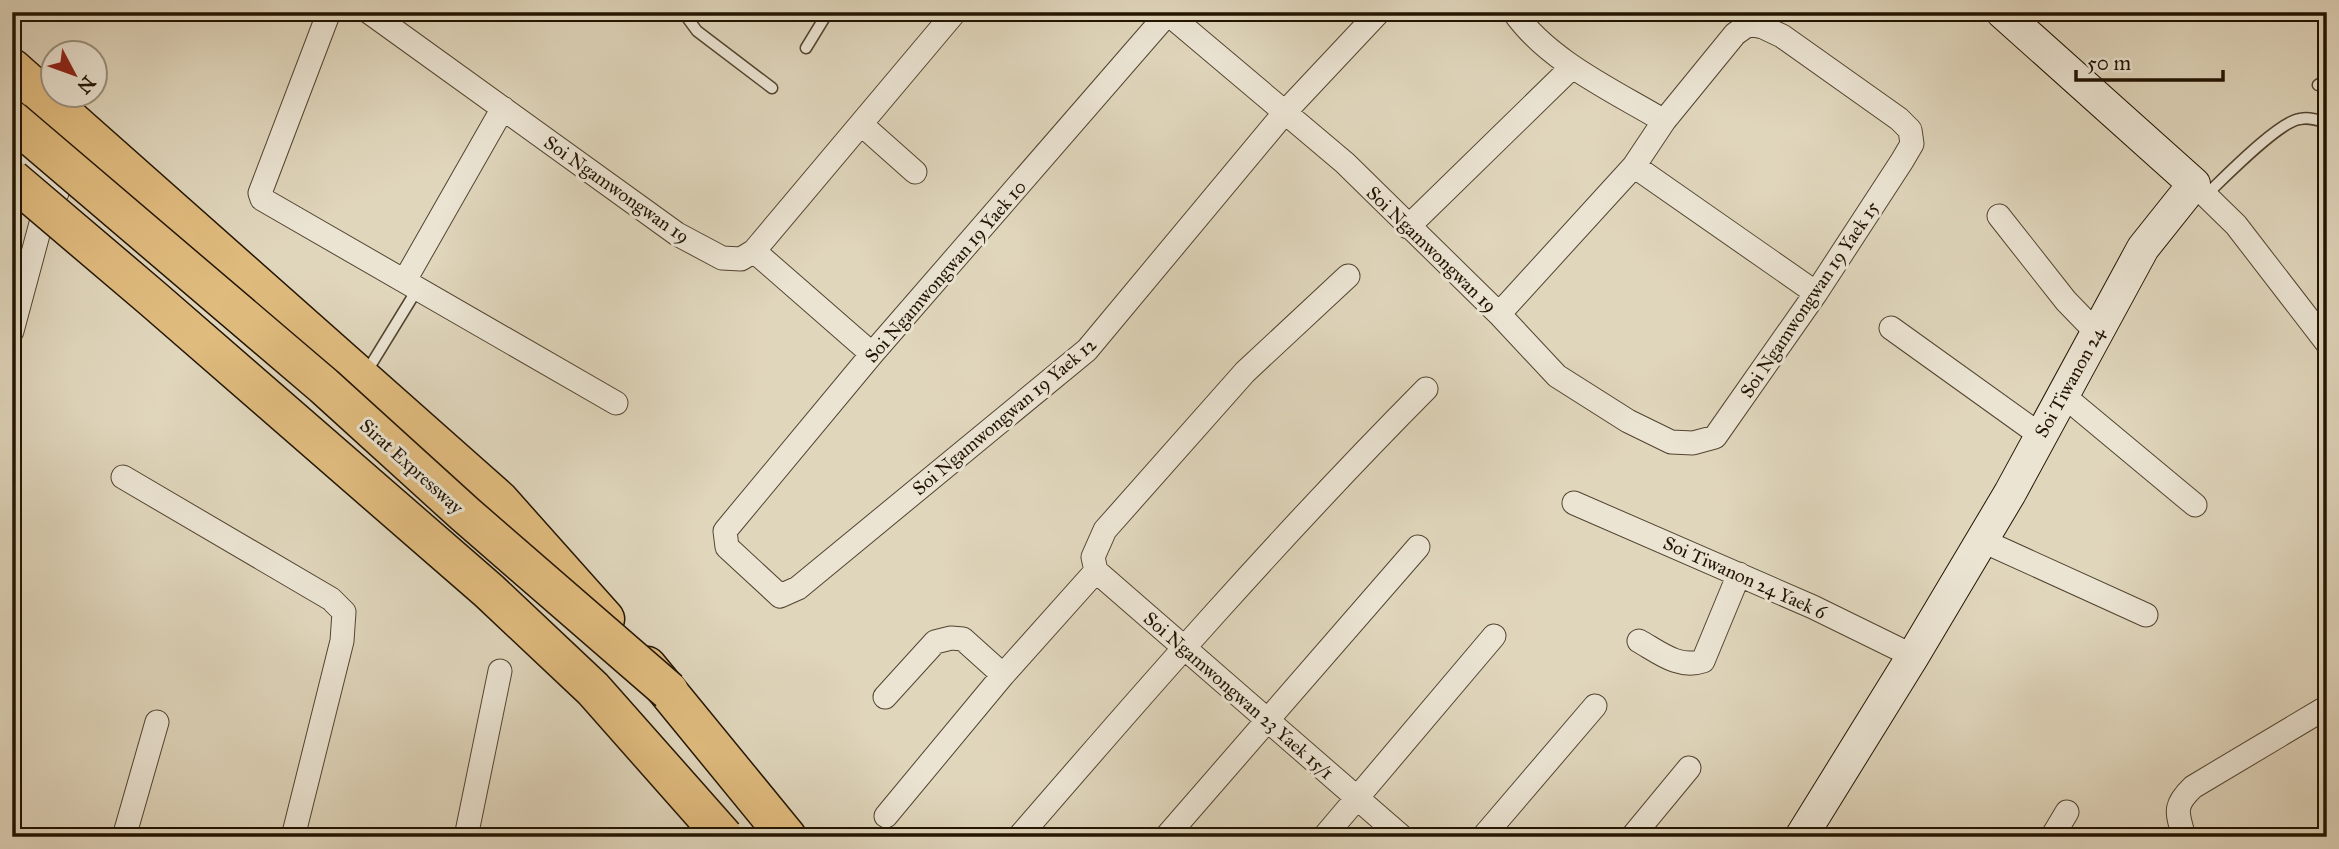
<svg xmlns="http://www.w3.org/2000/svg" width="2339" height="849" font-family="'IM FELL Great Primer',serif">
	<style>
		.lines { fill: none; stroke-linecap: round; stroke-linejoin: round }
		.lane-casing { stroke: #524430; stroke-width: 13 }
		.street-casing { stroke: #524430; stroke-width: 25 }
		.secondary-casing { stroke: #221401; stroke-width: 34 }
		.highway-casing { stroke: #221401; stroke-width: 41 }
		.lane { stroke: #ebe4d3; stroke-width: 10 }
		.street { stroke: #ebe4d3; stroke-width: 23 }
		.secondary { stroke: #ebe4d3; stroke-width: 32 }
		.highway { stroke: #e0bb7e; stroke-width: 38 }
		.highway-bridge-casing { stroke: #221401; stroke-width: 41; stroke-linecap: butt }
		.highway-bridge { stroke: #e0bb7e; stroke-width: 38 }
		.labels { text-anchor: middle; stroke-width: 6; stroke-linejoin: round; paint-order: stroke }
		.street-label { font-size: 19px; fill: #221401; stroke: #ebe4d3 }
	</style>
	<rect width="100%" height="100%" fill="#e0d6bc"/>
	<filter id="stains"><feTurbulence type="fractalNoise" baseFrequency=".00286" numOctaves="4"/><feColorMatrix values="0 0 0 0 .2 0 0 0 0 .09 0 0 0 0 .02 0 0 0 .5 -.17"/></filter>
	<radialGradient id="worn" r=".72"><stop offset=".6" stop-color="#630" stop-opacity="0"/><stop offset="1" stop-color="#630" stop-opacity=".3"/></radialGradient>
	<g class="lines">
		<defs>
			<path id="lane" d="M683 12 697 31 772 88
				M806 48 828 12
				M2318 85 2327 79
				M2206 195C2223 179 2279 121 2300 119 2309 117 2318 120 2327 123
				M372 363 418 288"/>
			<path id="street" d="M329 12 260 193 262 199 616 403
				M369 12 677 234 722 258 741 259 754 251 955 12
				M1166 12 1345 163 1499 314 1557 376 1628 421 1671 442 1693 443 1715 437 1816 293 1902 161 1912 144 1910 130 1899 119 1782 36 1763 27 1749 24 1735 34 1664 121 1634 166 1499 314
				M1169 12 872 354 725 531 727 547 780 596 798 588 1087 350 1286 111 1379 12
				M1514 12C1548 61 1614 91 1664 121
				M861 124 915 172
				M12 153 57 193
				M1634 166 1816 293
				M2194 184 2236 225 2327 343
				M1999 216 2066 301 2097 333
				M1408 227 1572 67
				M754 251 872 354
				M1348 276 1245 372 1105 530 1093 557 1096 571 1402 837
				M405 280 503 108
				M1891 328 2040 435
				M12 331 47 201
				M2064 396 2195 505
				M123 477 331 599 344 612 342 641 293 837
				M1574 503 1813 607 1913 656
				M1981 540 2146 615
				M1639 641C1660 653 1679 669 1703 661L1739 574
				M885 697 935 642 951 638 963 639 1003 675
				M886 816 1003 675 1096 571
				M124 837 157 722
				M466 837 500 671
				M1019 837C1151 684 1284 532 1426 389
				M1166 837 1418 547
				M1324 837 1494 636
				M1483 837 1595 706
				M1632 837 1689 768
				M2052 837 2067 812
				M2184 837C2177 812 2173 806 2193 787L2327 707"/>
			<path id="secondary" d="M1801 837 1913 656 2010 493 2143 248 2194 184 2002 12"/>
			<path id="highway" d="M12 68 499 500 605 619
				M647 666 787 837"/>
		</defs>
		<use href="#lane" class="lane-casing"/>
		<use href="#street" class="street-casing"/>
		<use href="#secondary" class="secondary-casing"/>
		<use href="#highway" class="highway-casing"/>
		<use href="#lane" class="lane"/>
		<use href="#street" class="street"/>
		<use href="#secondary" class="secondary"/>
		<use href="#highway" class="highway"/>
		<defs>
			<path id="highway-bridge" d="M12 120 324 386 465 514 669 691
				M12 179 152 298 489 591 593 689 724 837"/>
		</defs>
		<use href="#highway-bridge" class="highway-bridge-casing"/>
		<use href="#highway-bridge" class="highway-bridge"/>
	</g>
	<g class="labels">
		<g class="street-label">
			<text transform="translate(617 189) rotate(35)" y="7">Soi Ngamwongwan 19</text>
			<text transform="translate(1432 249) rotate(44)" y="7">Soi Ngamwongwan 19</text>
			<text transform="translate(945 271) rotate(-49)" y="7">Soi Ngamwongwan 19 Yaek 10</text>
			<text transform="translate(1809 299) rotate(-56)" y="7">Soi Ngamwongwan 19 Yaek 15</text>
			<text transform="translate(2069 382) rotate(-61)" y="7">Soi Tiwanon 24</text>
			<text transform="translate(1004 416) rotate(-40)" y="7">Soi Ngamwongwan 19 Yaek 12</text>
			<text transform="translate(412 466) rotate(42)" y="7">Sirat Expressway</text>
			<text transform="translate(1745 577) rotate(24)" y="7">Soi Tiwanon 24 Yaek 6</text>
			<text transform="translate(1239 695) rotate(41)" y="7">Soi Ngamwongwan 23 Yaek 15/1</text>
		</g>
	</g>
	<rect width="2339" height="849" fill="none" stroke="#e0d6bc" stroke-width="42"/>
	<rect x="14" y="14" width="2311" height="821" fill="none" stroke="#221401" stroke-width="3.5"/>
	<rect x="21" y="21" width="2297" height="807" fill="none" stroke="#221401" stroke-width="2"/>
	<g transform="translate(74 74) rotate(131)"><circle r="33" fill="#ebe4d3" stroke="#9b917f" stroke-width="2"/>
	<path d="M0-5L12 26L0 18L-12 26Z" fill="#8f2418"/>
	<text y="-10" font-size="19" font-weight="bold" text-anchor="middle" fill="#221401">N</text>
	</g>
	<path d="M2076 70v10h147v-10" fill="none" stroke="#221401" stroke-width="3.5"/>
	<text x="2087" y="70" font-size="21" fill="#221401" stroke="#ebe4d3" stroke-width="5" paint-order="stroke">50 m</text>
	<rect width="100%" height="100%" filter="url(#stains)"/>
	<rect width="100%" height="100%" fill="url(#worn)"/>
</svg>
